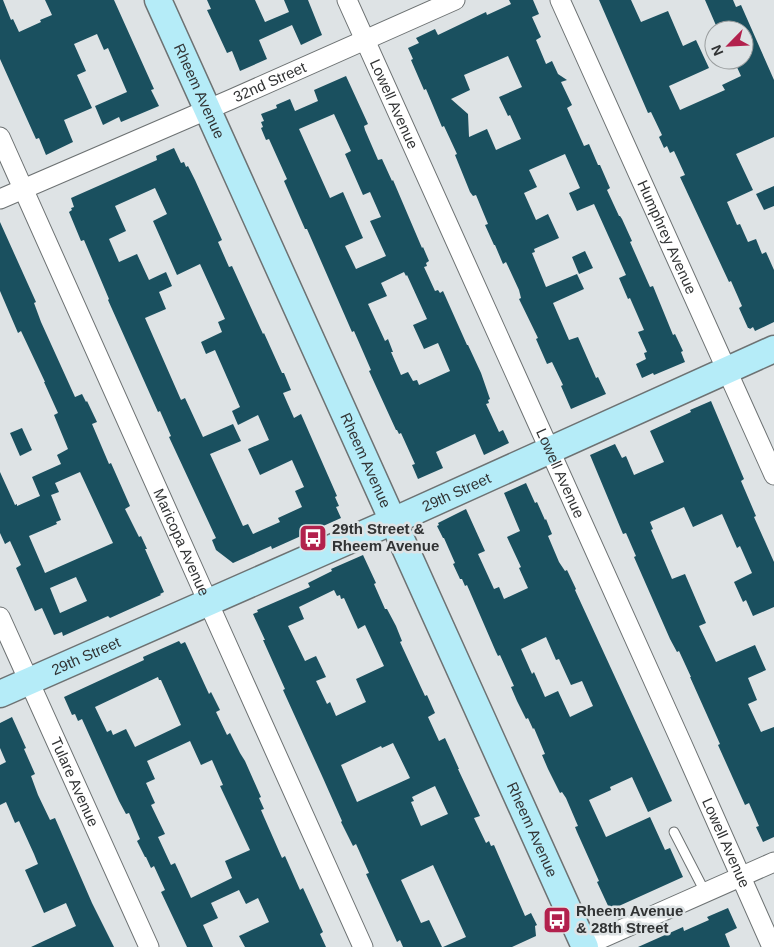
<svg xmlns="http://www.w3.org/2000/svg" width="774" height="947" font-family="Helvetica,sans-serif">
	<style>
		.building { fill: #1a505f; fill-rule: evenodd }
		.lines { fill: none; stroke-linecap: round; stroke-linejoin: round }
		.lane-casing { stroke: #6d7273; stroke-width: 11 }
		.street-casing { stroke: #6d7273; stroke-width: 21 }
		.secondary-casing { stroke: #6d7273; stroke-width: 29 }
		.lane { stroke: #fff; stroke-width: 9 }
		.street { stroke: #fff; stroke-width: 19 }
		.secondary { stroke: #b5ecf8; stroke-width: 26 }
		.labels { text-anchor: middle; stroke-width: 5; stroke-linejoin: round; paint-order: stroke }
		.street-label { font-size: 15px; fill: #313334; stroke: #dee3e5 }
		.poi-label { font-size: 15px; font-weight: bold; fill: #313334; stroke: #dee3e5; text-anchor: start }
	</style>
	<rect width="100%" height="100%" fill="#dee3e5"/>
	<path class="building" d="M0 0H3L11 20 13 19 19 32 41 22 40 20 52 15 45 0H114L154 89 151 90 159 106 121 122 119 117 103 125 95 106 127 92 108 48 104 50 97 34 74 44 86 71 77 75 92 108 64 120 73 142 46 155 39 138 36 139 0 59Z
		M207 0H255L265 22 289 12 284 0H308L322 35 301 45 292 25 259 40 267 59 240 71 232 51 227 53 214 25 207 10 211 9Z
		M509 0H533L539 14 532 17 541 37 536 40 546 64 552 61 558 74 567 80 561 82 572 105 567 108 584 146 589 144 598 165H600L610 188 607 190 619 216H620L622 219 632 241 630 242 650 287 653 286 673 335 675 334 683 351 681 352 685 362 654 375 653 373 642 378 636 364 646 359 644 353 647 352 638 332 644 330 630 298 628 299 619 278 626 275 594 204 577 211 569 193 580 188 565 154 529 170 537 187 524 193 536 220 548 214 559 238 534 249 535 252 532 253 546 287 577 274 584 289 553 303 569 340 578 337 596 378 598 377 606 394 571 409 561 386 563 385 552 362 547 364 536 339 538 338 519 299 521 298 519 290 506 262 503 264 495 245H494L485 225 488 224 476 195 473 196 470 192 455 155 457 154 444 126 442 127 426 89 424 90 411 60 413 59 408 48 419 43 416 38 435 29 438 35 486 12 487 15 511 4ZM508 56 522 87 499 97 508 116 510 115 521 139 496 150 487 129 469 137 468 114 451 99 470 90 464 75Z
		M599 0H631L641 22 668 11 683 46 696 40 709 68 669 86 680 110 725 90 722 85 741 76 736 65 741 63 740 61 744 60V30H718L705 0H733L736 7 741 5 774 80V137L736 154 753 190 727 202 737 225 740 224 748 242 756 239 762 254 766 252 774 270V322L755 331 753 327 750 329 749 328H748L739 308 742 306 731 281 729 282 680 177 685 175 674 151 670 153 667 146 664 148 659 137 662 135 651 112 648 113Z
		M346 76 368 124 364 126 365 130 378 160 382 159 392 181 393 180 422 248 423 247 429 261 426 263 427 266 424 267 435 291 438 290 440 293 443 291 467 345H468L481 373 490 399 488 400 489 403 486 404 499 432 503 430 509 443 484 455 475 434 436 452 443 468 418 479 412 465 415 464 401 433 399 434 397 430H396L369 371 371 370 354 331 352 332 307 229H305L284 181 287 179 269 139 266 140 261 128 263 127 261 122 264 121 261 114 277 108 276 105 290 99 295 111 318 101 314 90ZM334 114 351 151 345 154 363 195 370 192 381 217 370 221 386 256 356 269 345 246 363 238 343 192 330 198 299 129ZM404 272 406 276 407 275 427 319 413 325 424 349 438 343 450 371 419 385 417 380 413 381 408 372 401 375 391 352H393L388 339 385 341 368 304 387 296 381 283Z
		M174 148 181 163 184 162 186 167 188 166 195 180 222 240 218 242 229 267 232 266 263 334 264 333 282 373H284L291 390 283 393 294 418 301 414 337 496 335 497 339 506 336 507 341 518 272 549 271 546 233 563 216 550 212 540 216 538 169 437 171 436 160 411 158 412 108 300 109 299 84 240 81 241 69 212 72 210 71 208 74 207 71 198 157 160 156 156ZM155 188 167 214 153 221 177 275 200 264 225 319 218 322 222 332 201 342 206 354 215 350 240 407 232 411 238 425 258 415 269 440 248 449 260 475 292 460 304 487 295 491 302 507 278 518 280 522 253 534 248 524 243 526 210 454 241 441 233 424 203 437 185 398 181 400 145 318 166 309 159 292 172 286 166 272 149 280 137 254 119 262 109 239 126 231 115 206Z
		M774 186V206L764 210 756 194Z
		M0 222 36 302 34 303 41 322 75 397 82 394 86 402 87 401 97 422 92 424 109 464 111 463 130 506 125 509 139 537 141 536 147 549H145L164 592 160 594 161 595 110 618 108 616 63 636 62 632 54 635 42 608 35 611 16 568 21 565 10 541 5 544 0 533V472L15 505 17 504V506L40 496 32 477 61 464 57 455 68 449 54 415 58 413 44 382H45L21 331 18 333 0 291ZM80 472 113 543 45 573 29 536 57 524 56 522 61 520 51 495 59 492 55 483ZM76 577 87 601 60 613 50 588Z
		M585 251 593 268 579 274 572 257Z
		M711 401 744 479 741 481 756 516 754 517 774 562V607L753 616 746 600 743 602 734 582 752 573 740 546 737 548 722 514 693 527 684 507 650 522 653 529 651 530 672 579 685 574 706 623 699 626 716 662 755 645 766 670 748 678 757 700 748 704 761 732 774 727V837L763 842 756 827 759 826 749 803 745 805 718 745 720 744 690 677H691L679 651 677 652 670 639 634 557 636 556 626 533 623 534 590 455 615 444 622 458 626 456 634 475 664 462 650 431 691 412 690 410Z
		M22 428 32 450 20 456 10 433Z
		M526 483 535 503 537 502 545 520 546 519 552 534 548 536 559 562 565 571 567 570 576 589 575 590 672 801 648 812 632 777 610 787 611 790 589 800 606 837 650 817 665 850 670 848 683 877 610 910 597 882 599 881 577 832 575 827 578 826 566 798 562 792 560 793 548 769 542 755 545 754 534 728 533 729 528 718 526 719 517 701 511 687 514 686 500 655 498 656 496 652 467 585 465 586 462 579H460L453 564 455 563 444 538H443L437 526 439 525 438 523 466 509 485 551 478 554 494 589 499 587 504 599 528 588 519 568 521 567 507 537 520 531 504 493ZM546 637 556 660 559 659 571 685 582 681 593 706 570 717 558 691 545 697 534 672 532 674 521 649Z
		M363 555 376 583 374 584 385 609H387L396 626 402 641 400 642 425 696 427 695 435 713 428 717 439 741 445 738 459 769H458L480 816 474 818 486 843 489 841 491 846 494 845 525 916 531 913 537 925 535 926 536 936 512 947H443L466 937 433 865 401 880 421 923 429 920 442 947H403L400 940 397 942 366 874 369 873 356 844 353 846 341 822 342 821 323 778 283 690 285 689 263 640H265L253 614 258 612 257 610 310 587 308 583 332 571 331 569ZM334 590 337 596 340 595 341 599 344 598 358 629 365 625 384 666 356 679 366 702 336 716 330 702 327 704 316 681 326 677 316 656 305 661 288 626 304 619 299 607ZM393 743 410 778 357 802 341 765 381 746 382 748ZM435 786 448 814 421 826 411 802 414 801 412 797Z
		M179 641 181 644 185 642 186 644 209 694 211 692 220 710 216 712 227 735 230 733 240 753 245 761 261 797 259 798 264 809 261 810 264 817 282 858 285 856 300 890 303 888 323 932 320 934 326 947H245L239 936 269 922 258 898 246 904 239 890 211 903 218 918 203 925 213 947H187L161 892 165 890 154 866 151 868 146 857H145L137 841 140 839 129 813 126 814 119 801 82 719 78 721 75 714 72 715 64 697 144 660 143 657ZM158 677 159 680H161L181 725 135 747 126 729 113 735 111 730 107 732 95 707ZM190 741 201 765 212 760 223 785 220 786 250 850 225 861 232 878 191 898 175 863 171 865 158 837 165 834 151 805 155 803 146 783 155 779 147 761Z
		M12 717 26 748 24 749 35 774 31 776 38 795 50 820 55 818 92 903 114 947H31L76 926 66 903 44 913 25 870 38 864 34 854 19 821 15 823 6 802 0 805V765L6 762 0 748V723Z
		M728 908 737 928 725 934 730 947H638L683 927 684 931 709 920 707 917Z"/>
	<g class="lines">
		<defs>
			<path id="lane" d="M674 832 705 892"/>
			<g id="street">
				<path id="s1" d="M347 0 682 744 772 947"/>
				<path id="s2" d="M560 0 774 475"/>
				<path id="s3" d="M0 137 208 602 363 947"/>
				<path id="s4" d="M0 199 232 99 455 0"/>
				<path id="s5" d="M0 617 149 947"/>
				<path d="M582 947 774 862"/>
			</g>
			<g id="secondary">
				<path id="s6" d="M158 0 585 947"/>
				<path id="s7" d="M0 694 393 521 774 349"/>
			</g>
		</defs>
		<use href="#lane" class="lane-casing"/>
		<use href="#street" class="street-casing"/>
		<use href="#secondary" class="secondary-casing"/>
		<use href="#lane" class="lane"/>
		<use href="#street" class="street"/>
		<use href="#secondary" class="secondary"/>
	</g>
	<defs>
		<symbol id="bus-square" viewBox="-11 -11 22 22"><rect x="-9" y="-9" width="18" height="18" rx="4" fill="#b2214d" stroke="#dee3e5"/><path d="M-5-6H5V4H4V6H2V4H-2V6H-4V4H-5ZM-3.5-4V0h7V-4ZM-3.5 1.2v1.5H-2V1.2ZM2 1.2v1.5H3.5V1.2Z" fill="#fff"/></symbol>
	</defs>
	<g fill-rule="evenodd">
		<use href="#bus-square" x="297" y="522" width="32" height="32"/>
		<use href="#bus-square" x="541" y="904" width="32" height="32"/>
	</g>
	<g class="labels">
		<g class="street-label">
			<text dy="5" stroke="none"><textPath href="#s4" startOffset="294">32nd Street</textPath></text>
			<text dy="5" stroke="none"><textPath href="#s6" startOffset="100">Rheem Avenue</textPath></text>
			<text dy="5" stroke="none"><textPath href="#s1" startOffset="114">Lowell Avenue</textPath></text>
			<text dy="5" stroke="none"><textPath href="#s2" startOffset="260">Humphrey Avenue</textPath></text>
			<text dy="5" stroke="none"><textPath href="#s6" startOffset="505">Rheem Avenue</textPath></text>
			<text dy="5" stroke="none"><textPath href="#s1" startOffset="519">Lowell Avenue</textPath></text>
			<text dy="5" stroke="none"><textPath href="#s7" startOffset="499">29th Street</textPath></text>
			<text dy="5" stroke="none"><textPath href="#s3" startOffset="444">Maricopa Avenue</textPath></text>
			<text dy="5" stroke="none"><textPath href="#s7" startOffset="94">29th Street</textPath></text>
			<text dy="5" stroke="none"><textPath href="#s5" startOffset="181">Tulare Avenue</textPath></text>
			<text dy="5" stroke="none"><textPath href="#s6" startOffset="910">Rheem Avenue</textPath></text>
			<text dy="5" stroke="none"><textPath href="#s1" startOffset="924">Lowell Avenue</textPath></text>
		</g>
		<g class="poi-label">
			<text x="332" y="534">29th Street &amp;<tspan x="332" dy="17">Rheem Avenue</tspan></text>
			<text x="576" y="916">Rheem Avenue<tspan x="576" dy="17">&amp; 28th Street</tspan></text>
		</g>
	</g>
	<g transform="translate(729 45) rotate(246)"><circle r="24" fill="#dee3e5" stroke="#999d9e"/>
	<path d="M0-4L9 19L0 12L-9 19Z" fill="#b2214d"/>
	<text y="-8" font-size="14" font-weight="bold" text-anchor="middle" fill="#313334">N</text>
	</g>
</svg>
